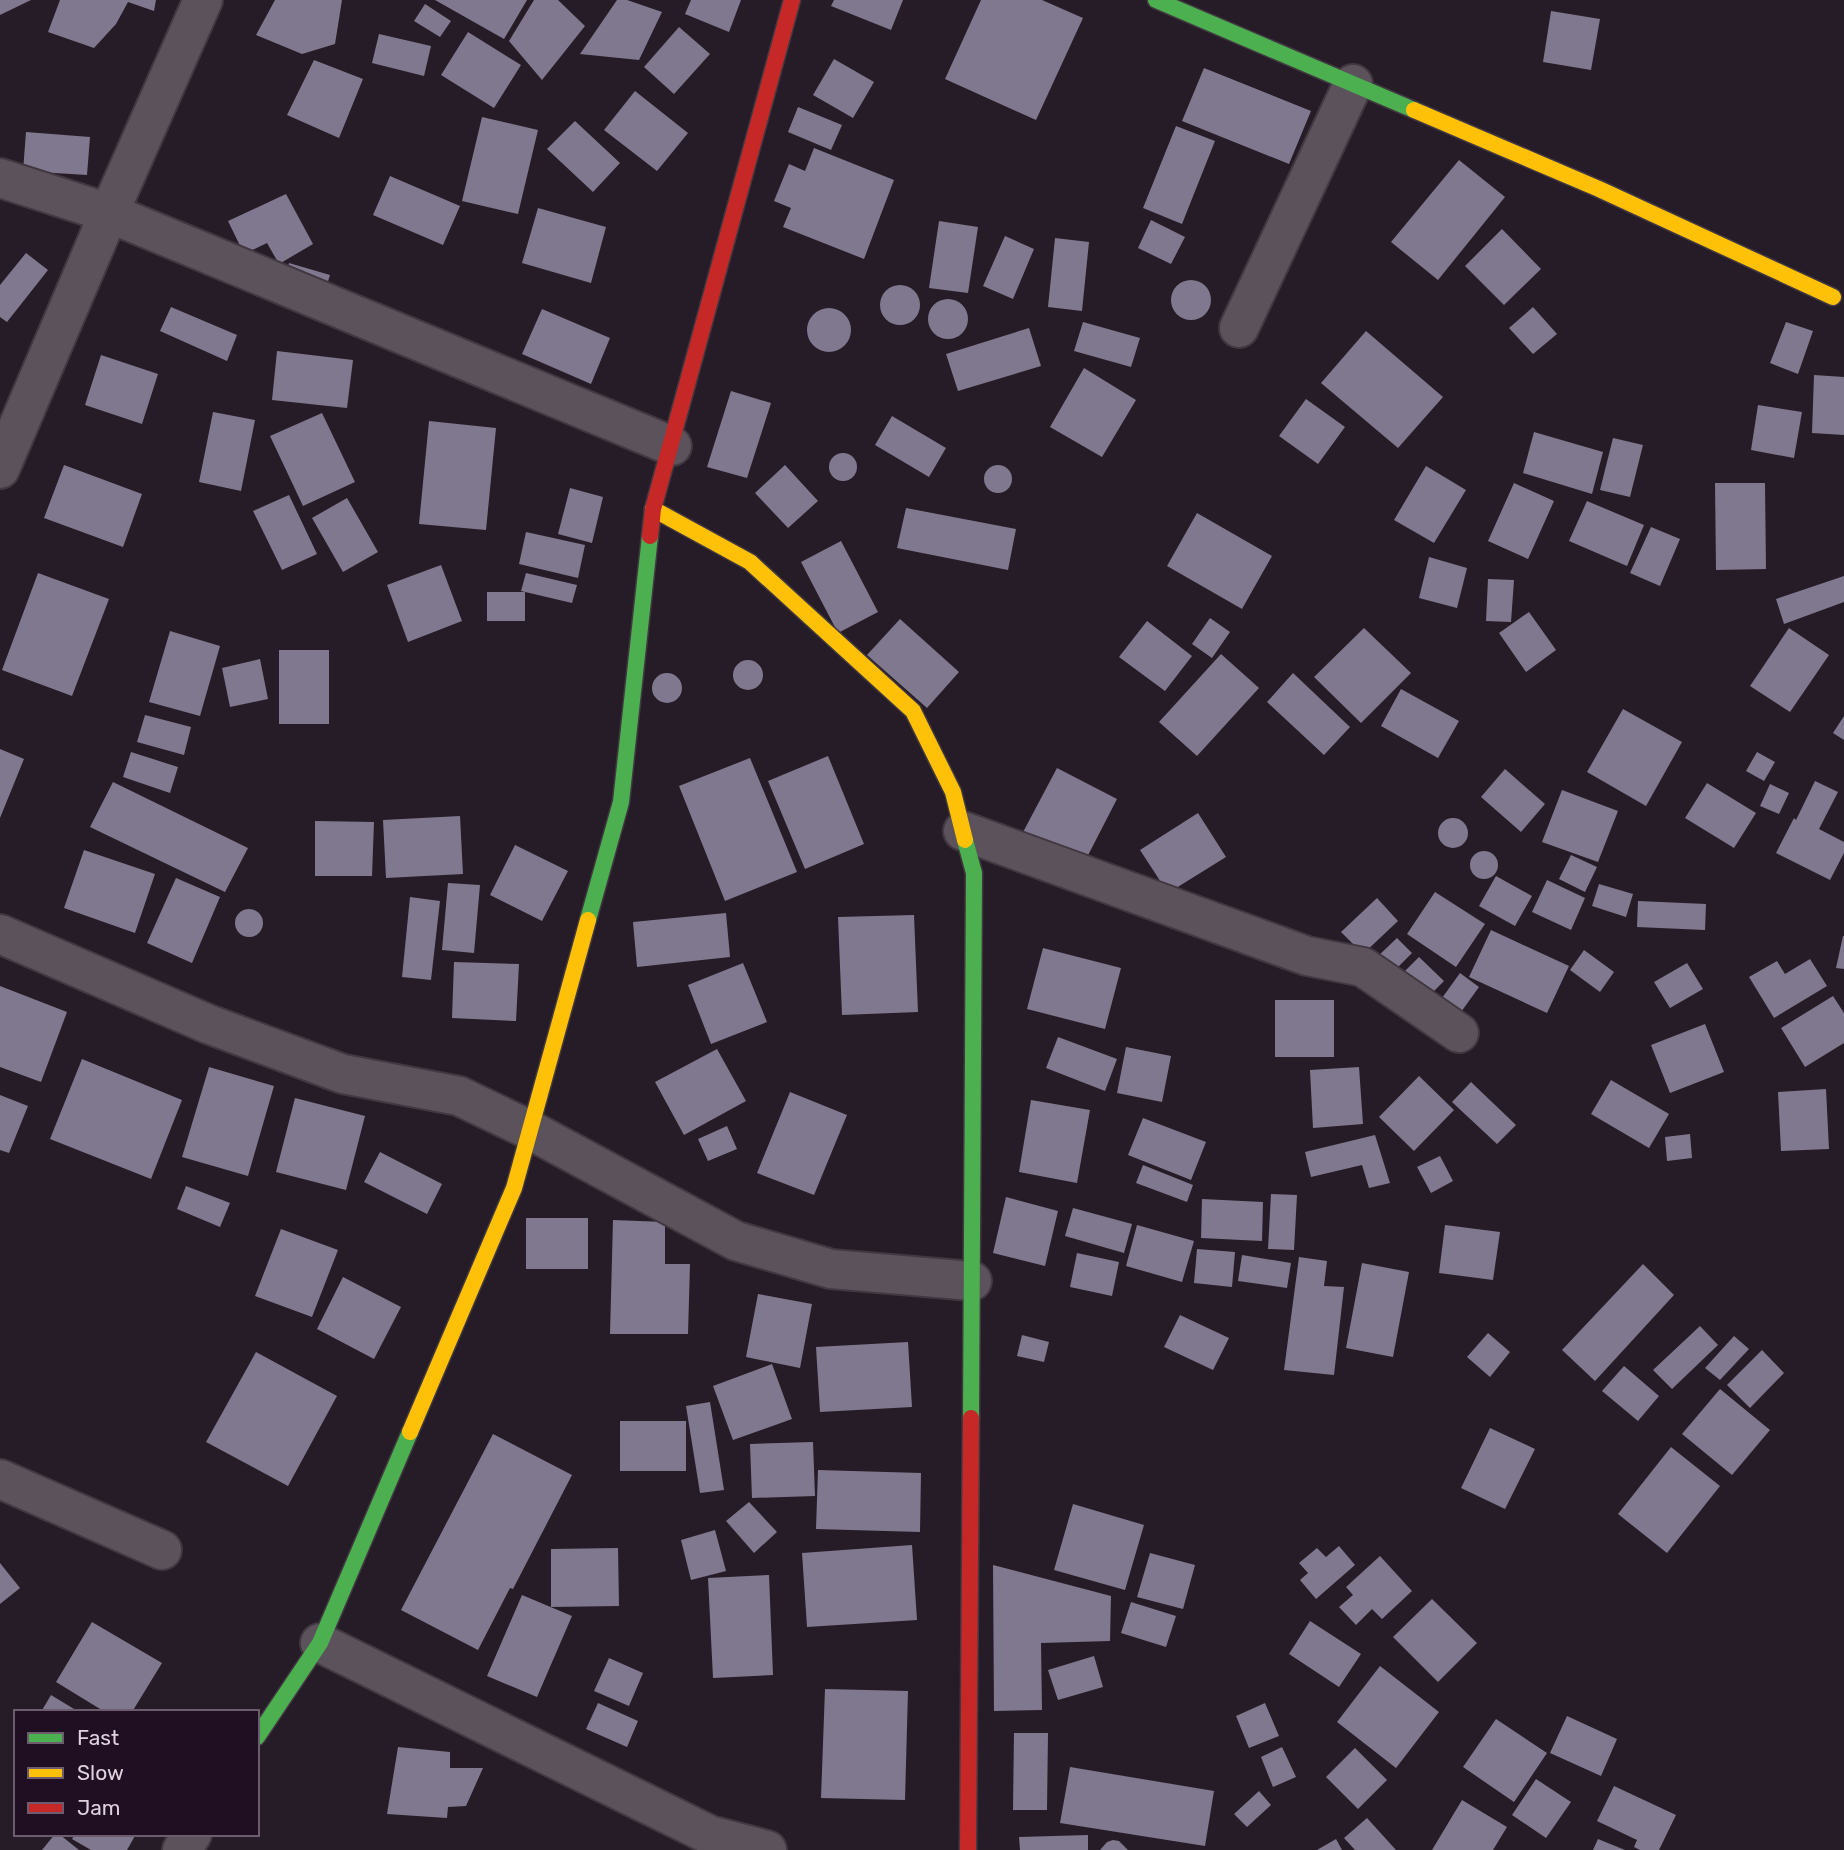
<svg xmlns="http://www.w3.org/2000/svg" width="1844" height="1850" font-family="Rubik,sans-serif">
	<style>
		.building { fill: #80788e }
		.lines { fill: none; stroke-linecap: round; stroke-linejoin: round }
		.street-casing { stroke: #413841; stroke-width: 42 }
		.fast-casing { stroke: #413841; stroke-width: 19 }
		.slow-casing { stroke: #413841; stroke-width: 19 }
		.jam-casing { stroke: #413841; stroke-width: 19 }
		.street { stroke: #5b525c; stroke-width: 38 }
		.fast { stroke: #4caf50; stroke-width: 16 }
		.slow { stroke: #ffc107; stroke-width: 16 }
		.jam { stroke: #c62828; stroke-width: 16 }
	</style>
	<rect width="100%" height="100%" fill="#261c27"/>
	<path class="building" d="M0 0H31L0 15Z
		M60 0H156L154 11 128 2 116 24 94 48 48 32Z
		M275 0H342L335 44 302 54 256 35Z
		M435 0H527L504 39Z
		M534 0H558L585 26 542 80 509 41Z
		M617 0H627L662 12 639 60 580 54Z
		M691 0H741L729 32 685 14Z
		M834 0H903L891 30 831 6Z
		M981 0H1042L1083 18 1036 120 945 79Z
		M425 4 451 21 440 37 414 21Z
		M1551 11 1600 19 1591 70 1543 62Z
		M679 27 710 54 674 94 644 67Z
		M468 32 521 65 494 108 441 75Z
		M379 34 431 46 424 76 372 63Z
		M834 59 874 82 853 118 813 95Z
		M314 60 363 79 339 138 287 115Z
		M1204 68 1311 111 1289 164 1182 121Z
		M635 91 688 133 657 171 604 130Z
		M798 107 842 125 831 150 788 132Z
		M482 117 538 130 518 214 462 201Z
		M575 121 620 163 593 192 547 149Z
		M1176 126 1215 141 1182 224 1143 208Z
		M26 132 90 137 87 175 23 171Z
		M814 148 894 180 864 259 783 227 791 208 774 201 789 164 805 171Z
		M1459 160 1505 197 1438 280 1391 242Z
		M390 176 460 206 443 245 373 215Z
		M286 194 313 244 279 264 267 243 244 254 228 221Z
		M538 208 606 227 591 283 522 263Z
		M1151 220 1185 237 1171 264 1138 248Z
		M939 221 978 227 968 293 929 288Z
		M1502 229 1541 269 1504 305 1465 266Z
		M1005 236 1034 249 1013 299 983 286Z
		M1055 238 1089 242 1082 311 1048 307Z
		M26 253 48 270 7 322 0 317V285Z
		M289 263 330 275 324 294 284 282Z
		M1171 300a20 20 0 1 1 40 0a20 20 0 1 1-40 0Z
		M880 305a20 20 0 1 1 40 0a20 20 0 1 1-40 0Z
		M928 319a20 20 0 1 1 40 0a20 20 0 1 1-40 0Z
		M171 307 237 335 227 361 160 331Z
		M1533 307 1557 334 1533 354 1509 328Z
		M807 330a22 22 0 1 1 44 0a22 22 0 1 1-44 0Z
		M542 309 610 338 591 384 522 354Z
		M1083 322 1140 338 1131 367 1074 351Z
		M1786 322 1813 331 1798 374 1770 363Z
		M1029 328 1041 366 958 391 946 354Z
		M1366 331 1443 397 1398 448 1321 383Z
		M277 351 353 360 347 408 272 400Z
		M101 355 158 374 142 424 85 405Z
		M1084 368 1136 400 1102 457 1050 427Z
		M1814 375 1844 377V435L1812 433Z
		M731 391 771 403 747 478 707 467Z
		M1306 399 1345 427 1318 464 1279 436Z
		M1758 405 1802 412 1794 458 1751 450Z
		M213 412 255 420 241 491 199 482Z
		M322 413 355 482 303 506 270 436Z
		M892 416 946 448 929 477 875 445Z
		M429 421 496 428 486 530 419 524Z
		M1534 432 1603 452 1592 494 1523 473Z
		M1613 438 1643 445 1630 497 1600 490Z
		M829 467a14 14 0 1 1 28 0a14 14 0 1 1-28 0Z
		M984 479a14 14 0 1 1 28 0a14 14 0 1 1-28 0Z
		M64 465 142 494 123 547 44 518Z
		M785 465 818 501 788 528 755 493Z
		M1426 466 1466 490 1434 543 1394 520Z
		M1514 483 1554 501 1528 559 1488 541Z
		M1715 483H1765L1766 569 1716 570Z
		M570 488 603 497 592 543 558 534Z
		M289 495 317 554 282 570 253 511Z
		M347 498 378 552 343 572 312 518Z
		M1587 501 1644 525 1627 566 1569 541Z
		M906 508 1016 529 1008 570 897 548Z
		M1197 513 1272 556 1242 609 1167 566Z
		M1651 527 1680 539 1660 586 1630 573Z
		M526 532 585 545 578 578 519 564Z
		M841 541 878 612 838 633 801 562Z
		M1429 557 1467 568 1457 608 1419 598Z
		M441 565 462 621 408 642 387 585Z
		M38 573 109 599 72 696 2 670Z
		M526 573 577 585 572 603 521 591Z
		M1844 576V602L1784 624 1776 599Z
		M1488 579 1514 580 1511 622 1486 621Z
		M487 592H525V621H487Z
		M1529 612 1556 650 1526 672 1499 633Z
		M1210 618 1230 632 1212 658 1192 644Z
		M900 619 959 672 927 708 867 655Z
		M1147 621 1192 656 1165 691 1119 657Z
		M1364 628 1411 673 1361 723 1314 677Z
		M1789 628 1829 655 1790 712 1750 686Z
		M170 631 220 646 200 716 149 702Z
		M279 650H329V724H279Z
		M1221 654 1259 688 1197 756 1159 722Z
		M260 659 268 699 230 707 222 668Z
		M733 675a15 15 0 1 1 30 0a15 15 0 1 1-30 0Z
		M652 688a15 15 0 1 1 30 0a15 15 0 1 1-30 0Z
		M1293 673 1350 727 1324 755 1267 702Z
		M1401 689 1459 721 1438 758 1381 726Z
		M1623 709 1682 742 1646 806 1587 772Z
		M145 715 191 727 184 755 137 742Z
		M1844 716V740L1833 733Z
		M0 749 24 759 0 818Z
		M131 752 178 767 170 793 123 777Z
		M1757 752 1775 762 1764 781 1746 771Z
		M828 756 864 844 805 869 768 781Z
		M750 758 797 872 725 901 679 786Z
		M1057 768 1117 799 1083 865 1022 834Z
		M1505 769 1545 804 1521 832 1481 797Z
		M1815 781 1838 792 1819 829 1844 842V853L1830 880 1776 853 1794 818 1796 820Z
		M113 782 248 848 225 892 90 827Z
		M1707 783 1756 813 1734 848 1685 818Z
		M1770 784 1789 793 1779 814 1760 806Z
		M1562 790 1618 811 1598 862 1542 842Z
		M1198 813 1226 857 1168 893 1140 850Z
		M460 816 463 874 386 878 383 820Z
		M1438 833a15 15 0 1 1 30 0a15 15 0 1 1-30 0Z
		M315 821 374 822 372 876H315Z
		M515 845 568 871 542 921 490 895Z
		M84 850 155 874 135 933 64 908Z
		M1470 865a14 14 0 1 1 28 0a14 14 0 1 1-28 0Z
		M1571 855 1597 867 1585 892 1559 879Z
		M1496 876 1532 896 1515 926 1479 906Z
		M176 878 220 897 192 963 147 943Z
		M1547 880 1585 898 1571 930 1532 912Z
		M448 883 480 885 474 953 442 950Z
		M1599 884 1633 894 1626 917 1592 906Z
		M1435 892 1485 924 1456 967 1407 934Z
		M410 897 440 901 431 980 402 977Z
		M1377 898 1398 921 1363 954 1341 932Z
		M1638 901 1706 904 1705 930 1637 927Z
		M235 923a14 14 0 1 1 28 0a14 14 0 1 1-28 0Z
		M726 913 730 957 637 967 633 922Z
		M914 915 918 1012 842 1015 838 917Z
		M1491 930 1569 966 1547 1013 1469 977Z
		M1843 936H1844V969L1836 968Z
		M1397 938 1412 953 1390 975 1375 959Z
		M1043 948 1121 968 1105 1029 1027 1009Z
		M1584 950 1614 972 1600 992 1570 970Z
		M1419 957 1444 981 1422 1003 1397 979Z
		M1810 959 1827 986 1774 1018 1749 977 1777 961 1785 974Z
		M454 962 519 964 516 1021 452 1018Z
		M743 963 767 1022 711 1044 688 985Z
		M1687 963 1703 989 1670 1008 1654 982Z
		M1460 973 1479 987 1456 1019 1437 1005Z
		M0 986 67 1012 41 1082 0 1067Z
		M1833 996 1844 1013V1043L1805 1067 1781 1028Z
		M1275 1000H1334V1057H1275Z
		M1705 1024 1724 1072 1670 1093 1651 1045Z
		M1058 1037 1117 1059 1105 1091 1046 1068Z
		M1126 1047 1171 1056 1162 1102 1117 1093Z
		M717 1049 746 1101 684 1135 655 1082Z
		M82 1059 182 1100 151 1179 50 1139Z
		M209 1067 274 1086 248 1176 182 1157Z
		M1359 1067 1363 1124 1313 1128 1310 1070Z
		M1419 1076 1454 1110 1414 1151 1379 1117Z
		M1611 1080 1669 1114 1649 1148 1591 1114Z
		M1471 1082 1516 1125 1497 1144 1452 1102Z
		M1826 1089 1829 1149 1781 1151 1778 1092Z
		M790 1092 847 1115 814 1195 757 1173Z
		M0 1095 28 1106 9 1153 0 1150Z
		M295 1098 365 1116 346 1190 276 1172Z
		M1031 1100 1090 1110 1077 1183 1019 1172Z
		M1143 1118 1206 1142 1191 1180 1128 1155Z
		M727 1126 737 1149 708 1161 698 1139Z
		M1690 1134 1692 1158 1667 1161 1665 1137Z
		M1375 1135 1390 1183 1369 1188 1362 1165 1311 1177 1305 1152Z
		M380 1152 442 1184 427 1214 364 1182Z
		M1440 1156 1453 1181 1431 1193 1417 1167Z
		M1143 1165 1193 1185 1187 1202 1136 1183Z
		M186 1186 230 1203 220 1227 177 1209Z
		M1271 1194 1297 1195 1294 1250 1268 1249Z
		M1006 1197 1058 1211 1045 1266 993 1253Z
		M1202 1199 1263 1202 1262 1241 1201 1238Z
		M1073 1208 1132 1224 1124 1253 1065 1236Z
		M526 1218H588V1269H526Z
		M613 1220 665 1222V1264H690L688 1334H610Z
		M1137 1225 1194 1241 1182 1282 1126 1266Z
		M1445 1225 1500 1232 1493 1280 1439 1273Z
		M281 1229 338 1250 312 1317 255 1296Z
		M1197 1249 1235 1252 1232 1287 1194 1283Z
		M1077 1253 1119 1262 1112 1296 1070 1287Z
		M1242 1255 1291 1263 1287 1288 1238 1281Z
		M1299 1257 1327 1261 1324 1286 1344 1287 1334 1375 1284 1370Z
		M1362 1263 1409 1272 1393 1357 1346 1348Z
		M1643 1264 1674 1295 1595 1381 1562 1350Z
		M343 1277 401 1307 374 1359 317 1329Z
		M758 1294 812 1304 800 1368 746 1357Z
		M1180 1315 1229 1338 1213 1370 1164 1347Z
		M1700 1326 1718 1345 1672 1389 1653 1370Z
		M1488 1333 1510 1352 1490 1377 1467 1357Z
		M1022 1335 1049 1342 1044 1362 1017 1356Z
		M1734 1336 1749 1349 1720 1380 1705 1368Z
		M908 1342 912 1407 820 1412 816 1347Z
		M1762 1350 1784 1373 1750 1408 1727 1385Z
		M256 1352 337 1396 288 1486 206 1442Z
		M772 1364 792 1419 733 1440 713 1386Z
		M1624 1366 1659 1396 1638 1421 1602 1391Z
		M1720 1389 1770 1430 1732 1475 1682 1434Z
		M710 1402 724 1490 700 1493 686 1406Z
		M620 1421H686V1471H620Z
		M1490 1428 1535 1449 1505 1509 1461 1488Z
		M493 1434 572 1475 513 1589 510 1588 478 1650 401 1610Z
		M813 1442 815 1496 752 1498 750 1444Z
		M1671 1447 1720 1486 1667 1553 1618 1514Z
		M818 1470 921 1473 920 1532 816 1529Z
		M749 1502 777 1532 754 1553 726 1521Z
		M1073 1504 1144 1525 1125 1590 1054 1570Z
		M715 1530 726 1571 691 1580 681 1540Z
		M912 1545 917 1620 807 1627 802 1553Z
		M1339 1546 1355 1565 1316 1599 1300 1580 1308 1573 1299 1563 1317 1548 1326 1557Z
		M618 1548 619 1606 551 1607V1549Z
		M1150 1553 1195 1565 1183 1609 1137 1597Z
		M1380 1556 1412 1591 1382 1619 1372 1609 1356 1625 1339 1607 1353 1595 1346 1587Z
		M0 1563 20 1588 0 1604Z
		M993 1565 1111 1596 1110 1641 1041 1643 1042 1710 994 1711Z
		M769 1575 773 1675 713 1678 708 1578Z
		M522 1595 572 1616 537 1697 487 1676Z
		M1432 1599 1477 1643 1438 1682 1393 1637Z
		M1131 1602 1176 1616 1166 1647 1121 1633Z
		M1310 1621 1361 1654 1339 1687 1289 1654Z
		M92 1622 162 1663 132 1712H105L56 1682Z
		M1094 1656 1103 1687 1058 1700 1048 1670Z
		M609 1658 643 1673 629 1706 594 1691Z
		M1380 1666 1439 1712 1396 1768 1337 1722Z
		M825 1689 908 1691 905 1800 821 1798Z
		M51 1695 79 1712H41Z
		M598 1703 638 1721 627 1747 586 1729Z
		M1265 1703 1279 1736 1249 1748 1236 1716Z
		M1567 1716 1617 1739 1601 1776 1550 1753Z
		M1496 1719 1547 1753 1514 1802 1463 1767Z
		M1014 1733H1048L1047 1810H1013Z
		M398 1747 450 1752V1768H483L466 1806 448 1807 447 1818 387 1814Z
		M1282 1747 1296 1777 1273 1787 1261 1757Z
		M1355 1748 1387 1780 1358 1809 1326 1777Z
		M1070 1767 1214 1791 1205 1846 1060 1823Z
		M1536 1779 1571 1802 1546 1838 1512 1815Z
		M1614 1786 1676 1815 1659 1850H1640L1634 1847 1637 1840 1597 1821Z
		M1259 1791 1271 1805 1247 1827 1234 1814Z
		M1462 1800 1507 1827 1493 1850H1432Z
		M1367 1818 1396 1850H1355L1344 1838Z
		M55 1834H59L79 1850H42Z
		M75 1834H136L127 1850H91L72 1839Z
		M1088 1835V1850H1020L1019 1837Z
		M1336 1839 1342 1850H1317Z
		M1598 1839 1625 1850H1593Z
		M1113 1840 1119 1841 1128 1850H1100L1107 1842Z"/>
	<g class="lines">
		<defs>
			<path id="street" d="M0 178 109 213 672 446
				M1239 328 1353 84
				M0 469 109 213 203 0
				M963 831 1307 956 1363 967 1459 1033
				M0 934 208 1024 343 1074 459 1096 530 1130 736 1241 831 1269 972 1281
				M0 1479 162 1550
				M320 1643 710 1835 767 1850
				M182 1850 192 1834"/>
			<path id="fast" d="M1156 0 1414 110
				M965 840 974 873 971 1418
				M588 920 621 802 650 536
				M257 1737 320 1643 410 1432"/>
			<path id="slow" d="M1414 110 1599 189 1833 297
				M653 509 750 562 913 711 953 792 965 840
				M410 1432 514 1188 588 920"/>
			<path id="jam" d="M650 536 653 509 792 0
				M968 1850 971 1418"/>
		</defs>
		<use href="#street" class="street-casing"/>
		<use href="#fast" class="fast-casing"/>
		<use href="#slow" class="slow-casing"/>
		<use href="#jam" class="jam-casing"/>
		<use href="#street" class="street"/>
		<use href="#fast" class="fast"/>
		<use href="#slow" class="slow"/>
		<use href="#jam" class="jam"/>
	</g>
	<rect x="14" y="1710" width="245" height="126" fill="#200e22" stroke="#6c5c6e" stroke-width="2"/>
	<rect x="28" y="1733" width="35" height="10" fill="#4caf50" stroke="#6c5c6e" stroke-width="2"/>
	<text x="77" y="1745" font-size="21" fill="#dfd2df">Fast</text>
	<rect x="28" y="1768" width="35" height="10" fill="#ffc107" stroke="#6c5c6e" stroke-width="2"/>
	<text x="77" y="1780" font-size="21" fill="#dfd2df">Slow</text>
	<rect x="28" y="1803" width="35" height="10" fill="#c62828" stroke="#6c5c6e" stroke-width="2"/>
	<text x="77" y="1815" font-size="21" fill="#dfd2df">Jam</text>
</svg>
